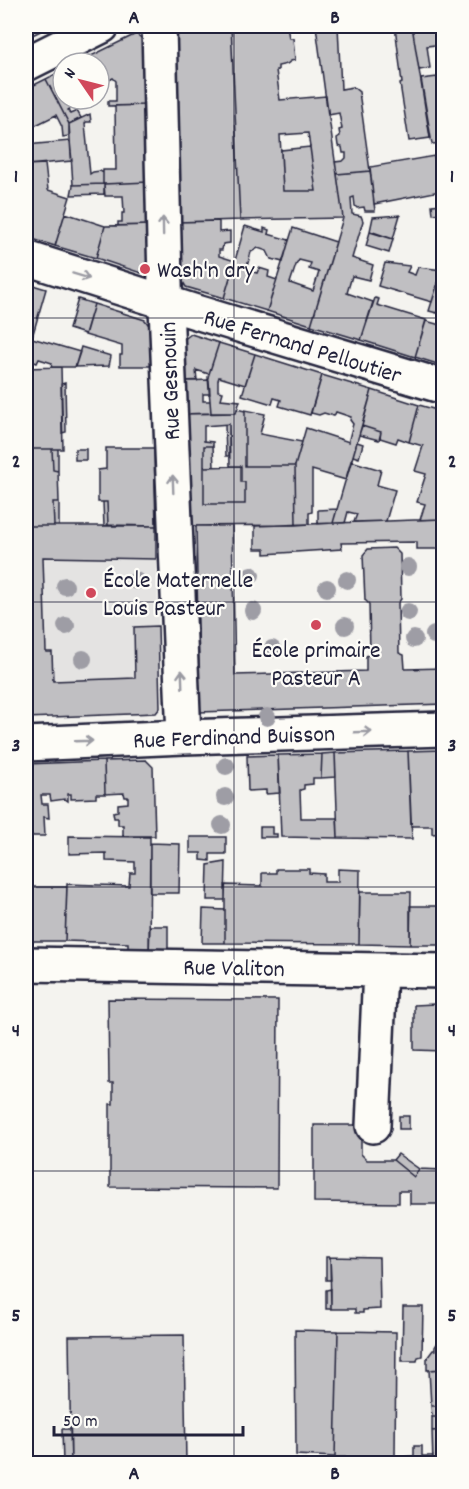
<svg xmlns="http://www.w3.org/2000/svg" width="469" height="1489" font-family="Dekko,sans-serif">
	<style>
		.built { fill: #e4e3e2 }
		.building { fill: #c0bfc2; stroke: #22223b; stroke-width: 1.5; fill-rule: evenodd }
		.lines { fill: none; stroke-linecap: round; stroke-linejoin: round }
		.minor-casing { stroke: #22223b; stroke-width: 38 }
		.minor { stroke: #fdfcf7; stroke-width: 33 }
		.tree { fill: #9e9da5 }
		.oneway { stroke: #9a9aa2 }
		.grid { fill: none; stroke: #22223b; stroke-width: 1.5; stroke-opacity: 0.55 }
		.poi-dot { fill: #d1495b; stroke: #fdfcf7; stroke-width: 2 }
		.labels { text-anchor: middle; stroke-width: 4.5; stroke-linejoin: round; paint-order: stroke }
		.poi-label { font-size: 24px; fill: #22223b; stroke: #fdfcf7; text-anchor: start }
		.street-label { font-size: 24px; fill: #22223b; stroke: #fdfcf7 }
		.neatline { fill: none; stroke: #22223b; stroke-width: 2 }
		.grid-label { font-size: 20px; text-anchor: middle; font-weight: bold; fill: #22223b }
	</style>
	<rect width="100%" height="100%" fill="#f4f3ef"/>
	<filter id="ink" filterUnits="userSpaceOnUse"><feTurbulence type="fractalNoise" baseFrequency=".0167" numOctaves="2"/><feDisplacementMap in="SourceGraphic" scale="12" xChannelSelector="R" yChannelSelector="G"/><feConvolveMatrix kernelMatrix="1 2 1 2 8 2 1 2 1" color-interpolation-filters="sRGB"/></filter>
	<g filter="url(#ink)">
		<path class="built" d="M26 526H156L160 708 156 713 26 718Z"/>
		<path class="building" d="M26 26H51L26 38Z
			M174 26H231L240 220 178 222Z
			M231 26H287L289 38H293L295 60 291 61 287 64 278 66V70H276L280 100 326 96 343 218 240 220ZM308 133 316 191H283L280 135Z
			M316 26H338L341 89 353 87 359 92 370 171 337 174 335 162 343 161 346 158V153H343L342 147 338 146 337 138 340 136 339 130 342 129 339 113 328 115Z
			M395 26H412L430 138 409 141 400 84 402 83Z
			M412 26H439L444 27V44L427 46 430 68 419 70Z
			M136 34 144 40 146 105 108 106V101H116V81L113 78 104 83 99 72V63H95L91 56Z
			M63 70V99H81L83 101 68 110 70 114 77 111 81 118 69 124 46 79Z
			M444 75V118H443L437 77Z
			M437 77 444 118V143L432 144 421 79Z
			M46 79 69 124V136L63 137 62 127 56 115 26 130V89Z
			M146 105 148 182 103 184V170H116L115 106Z
			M90 114 91 122H86L85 124 90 174 93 172 100 171 103 173V184L73 185 69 124Z
			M70 141 72 161 26 165V145Z
			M310 147 316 191H283L281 150Z
			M434 156 440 191 374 204 370 167Z
			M45 164 48 190 70 197 55 246 26 237V165Z
			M436 169H444V208L440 191Z
			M370 171 375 211H365L364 207 357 208 355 206 354 197 351 198 352 214 361 216 363 221 352 258 373 265 369 280 352 276 347 293 373 302 361 340 311 325 343 218 337 174Z
			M148 182 149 225 118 226V222H122V213H124L123 196H105L104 184Z
			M104 184V194L71 195 73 185Z
			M443 204 444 213 433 214 432 205Z
			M65 213 105 226 96 258 55 246Z
			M400 215 393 239 370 231 373 217Z
			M219 221V232L230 231V243L223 244 222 250H219V256L235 261 224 298 186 287 180 277 178 222Z
			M149 225 150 265 141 273 96 258 105 226Z
			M245 226 264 232V228L269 230 268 234 289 240 283 262 271 259 267 251 258 248 251 252 246 270 257 273 259 268 269 271 268 277 277 280 267 311 224 298Z
			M293 228 336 242 311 325 267 311ZM299 260 311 263 309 269 319 272 313 291 290 283 296 265Z
			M370 232 393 239 389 253 366 246Z
			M385 263 410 266 407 272 415 275 418 267 442 270 432 302 378 286Z
			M442 270H444V294L437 313 429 311Z
			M26 283 46 289 26 358Z
			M375 298 379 299 377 305 426 320 415 357 361 340Z
			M78 299 94 304 85 334 69 329Z
			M94 304 145 320 151 328 152 366H120V355H122V346L85 335Z
			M426 321 444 326V366L415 357Z
			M191 334 219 343 209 374 196 370 197 381H183L182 341Z
			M32 338 80 352 75 367H51L52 363 39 359 37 363 26 359Z
			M219 343 255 354 245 385 219 377 218 380V391L223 392 221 399 240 401 236 413H211L208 377Z
			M81 347 111 356 109 366 75 367Z
			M255 354 322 375 310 415 279 406 281 400 274 398 272 404 242 395Z
			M61 367 63 449H26V368Z
			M322 375 372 390 346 480 312 470V512L309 513V524L296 525 295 466 306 428 349 442V439L353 424 350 420 351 417 336 412 334 416 324 413 319 415 311 413Z
			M209 380 210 394H203V401H210L211 413 183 414V381Z
			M65 383 66 432 62 433 61 384Z
			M372 390 419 405 409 442 398 438 396 443 380 438 381 432 362 426Z
			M419 405 444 412V512L441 519 420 520 425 504 417 502 426 474 415 471 423 446 409 442Z
			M237 409 245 411V466H295L296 525 186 526 183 414 236 413ZM229 424 230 466H241V482H245V504H204V446H213V442L204 441V426Z
			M245 410 265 414 260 434 302 442 295 466H245Z
			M229 424V456H226L225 425Z
			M362 426 381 432 379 440 359 435Z
			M357 442 363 444 359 458 353 456Z
			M204 446H213L214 467H204Z
			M106 448H154L156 526 108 525 107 502H98V470L106 469Z
			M26 449H52L53 470 58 471 59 502H53L54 526H26Z
			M52 449H58V471L53 470Z
			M75 449H86V460H75Z
			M351 461 381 470 377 485 395 490 386 521 354 522 357 514 348 512 345 523H333Z
			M241 466V482H245V504H204V467Z
			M53 502H59V526H54Z
			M103 502H107L108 525 104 526Z
			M337 509 333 523 318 524V510Z
			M441 519H444V549H417V542L341 543 342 549 265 554V549H255V526Z
			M26 526H156V559L43 557 46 652H52L53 681 135 678 134 627 158 626 160 708 156 713 26 718Z
			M196 526H232L235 675 366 671V656L370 654 369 604 365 600 363 555 368 549 394 548 400 554 401 599 398 603 399 653 404 655 405 669 444 668V704L199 712 190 685 199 676Z
			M444 750V833L432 834V826H411L408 751Z
			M408 751 412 839 338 838 335 753Z
			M335 753 336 777 321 778 322 754Z
			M322 754 321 778H313V784L304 785V789L300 790 301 818H337L338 838 281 837 278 755Z
			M278 755 280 793 266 794V790L248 791 247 756Z
			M146 760 153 767 155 836H123V825H118V818H114L113 812 118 811V804L128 803V797H125L124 793 105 794 104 761Z
			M104 761 105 794H96V798L71 799V794H68V801L65 799 51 801 50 795H41L42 804H48L49 818 44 817 45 836H26V764Z
			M260 827H272V834H277V837H260Z
			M69 836 150 837 149 954 128 953V943L65 941 67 884 129 886 130 873H135V862L106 861V853L69 854Z
			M190 837H226V854H210V861L201 860V853H190Z
			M150 843 180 844 179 893H150Z
			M226 862 225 900H207L208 865Z
			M276 869H309V873L324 874V882H338V869L360 870 359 944 225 943V885L262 886V873H276Z
			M26 887H67L65 941H26Z
			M360 892H411L410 945 359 944Z
			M410 906H444V945H410Z
			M203 909 225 910V943H202Z
			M150 926H168V954H149Z
			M108 999 278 1000 277 1188 110 1187V1104H113V1083H109Z
			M435 1004H444V1051L414 1050V1005Z
			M399 1116H409V1129H399Z
			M314 1125H361V1154L367 1160H393L414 1177 419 1169 444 1170V1204H410V1191H399V1203L314 1202Z
			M398 1154 419 1169 414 1177 393 1160Z
			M326 1257H330L331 1280H326Z
			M330 1257 379 1258 380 1309 363 1310V1313H355V1309H331Z
			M331 1289V1309H326V1290Z
			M403 1307H423L422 1356 418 1357 417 1361H402Z
			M295 1330 338 1331 335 1457 296 1455Z
			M338 1331 396 1332 395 1458 335 1457Z
			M184 1335 186 1464H71L69 1336Z
			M438 1342 444 1343V1369L427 1370V1358L433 1350H435V1347Z
			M444 1369V1406H431L429 1370Z
			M431 1406H440L441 1417H432Z
			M432 1417H441L443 1430 432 1431Z
			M62 1429H70L71 1464H63Z
			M443 1430 444 1464H433L432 1431Z
			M414 1446H422V1456H433V1464H402V1457L414 1456Z"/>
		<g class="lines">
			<defs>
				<path id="minor" d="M159 26 165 283 184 737
					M26 64 102 26
					M26 258 196 312 444 387
					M26 744 184 737 444 729
					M26 964 444 971
					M373 1126 380 970"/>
			</defs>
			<use href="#minor" class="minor-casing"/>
			<use href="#minor" class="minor"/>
		</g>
		<g class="tree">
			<circle cx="408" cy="567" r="9"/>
			<circle cx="251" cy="575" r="9"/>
			<circle cx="347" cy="580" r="9"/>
			<circle cx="136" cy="581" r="9"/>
			<circle cx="65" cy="586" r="9"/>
			<circle cx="327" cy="588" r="9"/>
			<circle cx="253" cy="611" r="9"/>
			<circle cx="408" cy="612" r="9"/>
			<circle cx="66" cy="626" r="9"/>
			<circle cx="345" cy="626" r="9"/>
			<circle cx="434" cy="635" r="9"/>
			<circle cx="414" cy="639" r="9"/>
			<circle cx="272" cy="649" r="9"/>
			<circle cx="83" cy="659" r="9"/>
			<circle cx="267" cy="717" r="9"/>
			<circle cx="226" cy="766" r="9"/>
			<circle cx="225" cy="797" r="9"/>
			<circle cx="222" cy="825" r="9"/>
		</g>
		<defs><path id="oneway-shaft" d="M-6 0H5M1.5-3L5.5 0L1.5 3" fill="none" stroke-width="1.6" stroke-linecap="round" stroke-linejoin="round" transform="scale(1.5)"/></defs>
		<g class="oneway">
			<use href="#oneway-shaft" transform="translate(163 226) rotate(-91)"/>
			<use href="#oneway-shaft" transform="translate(81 276) rotate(17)"/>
			<use href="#oneway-shaft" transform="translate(173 484) rotate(-92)"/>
			<use href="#oneway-shaft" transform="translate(182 679) rotate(-92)"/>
			<use href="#oneway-shaft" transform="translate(363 732) rotate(-2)"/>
			<use href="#oneway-shaft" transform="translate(84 741) rotate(-2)"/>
		</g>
	</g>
	<path class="grid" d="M234 26V1464M26 318H444M26 602H444M26 887H444M26 1171H444"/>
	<g class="poi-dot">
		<circle cx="145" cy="269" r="6"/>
		<circle cx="91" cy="593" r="6"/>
		<circle cx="316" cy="625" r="6"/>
	</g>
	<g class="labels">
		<g class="poi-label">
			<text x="157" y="277">Wash'n dry</text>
			<text x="103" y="587">École Maternelle<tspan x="103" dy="28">Louis Pasteur</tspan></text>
			<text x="316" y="657" text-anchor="middle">École primaire<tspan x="316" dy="28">Pasteur A</tspan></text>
		</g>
		<g class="street-label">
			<text transform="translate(303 345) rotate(17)" y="8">Rue Fernand Pelloutier</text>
			<text transform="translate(169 381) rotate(-92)" y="8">Rue Gesnouin</text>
			<text transform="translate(234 736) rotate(-2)" y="8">Rue Ferdinand Buisson</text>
			<text transform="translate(234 967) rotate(1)" y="8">Rue Valiton</text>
		</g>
	</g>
	<rect width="469" height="1489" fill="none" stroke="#fdfcf7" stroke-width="66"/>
	<g transform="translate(81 81) rotate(305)"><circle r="28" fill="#fdfcf7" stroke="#a5a5ac" stroke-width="1.5"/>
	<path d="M0-4.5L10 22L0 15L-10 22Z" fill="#d1495b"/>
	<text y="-9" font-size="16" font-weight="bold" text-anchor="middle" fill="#22223b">N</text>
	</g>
	<path d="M54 1426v9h189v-9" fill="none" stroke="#22223b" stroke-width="3"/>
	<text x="63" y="1426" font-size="18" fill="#22223b" stroke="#fdfcf7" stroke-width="4.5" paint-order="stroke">50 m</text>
	<rect x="33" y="33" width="403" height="1423" class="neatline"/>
	<g class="grid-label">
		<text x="134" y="23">A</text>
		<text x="335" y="23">B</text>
		<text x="16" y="182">1</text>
		<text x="452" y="182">1</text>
		<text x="16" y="467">2</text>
		<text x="452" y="467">2</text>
		<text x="16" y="751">3</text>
		<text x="452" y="751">3</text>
		<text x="16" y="1036">4</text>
		<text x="452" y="1036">4</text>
		<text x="16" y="1321">5</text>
		<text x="452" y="1321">5</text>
		<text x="134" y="1479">A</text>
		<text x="335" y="1479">B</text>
	</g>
</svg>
